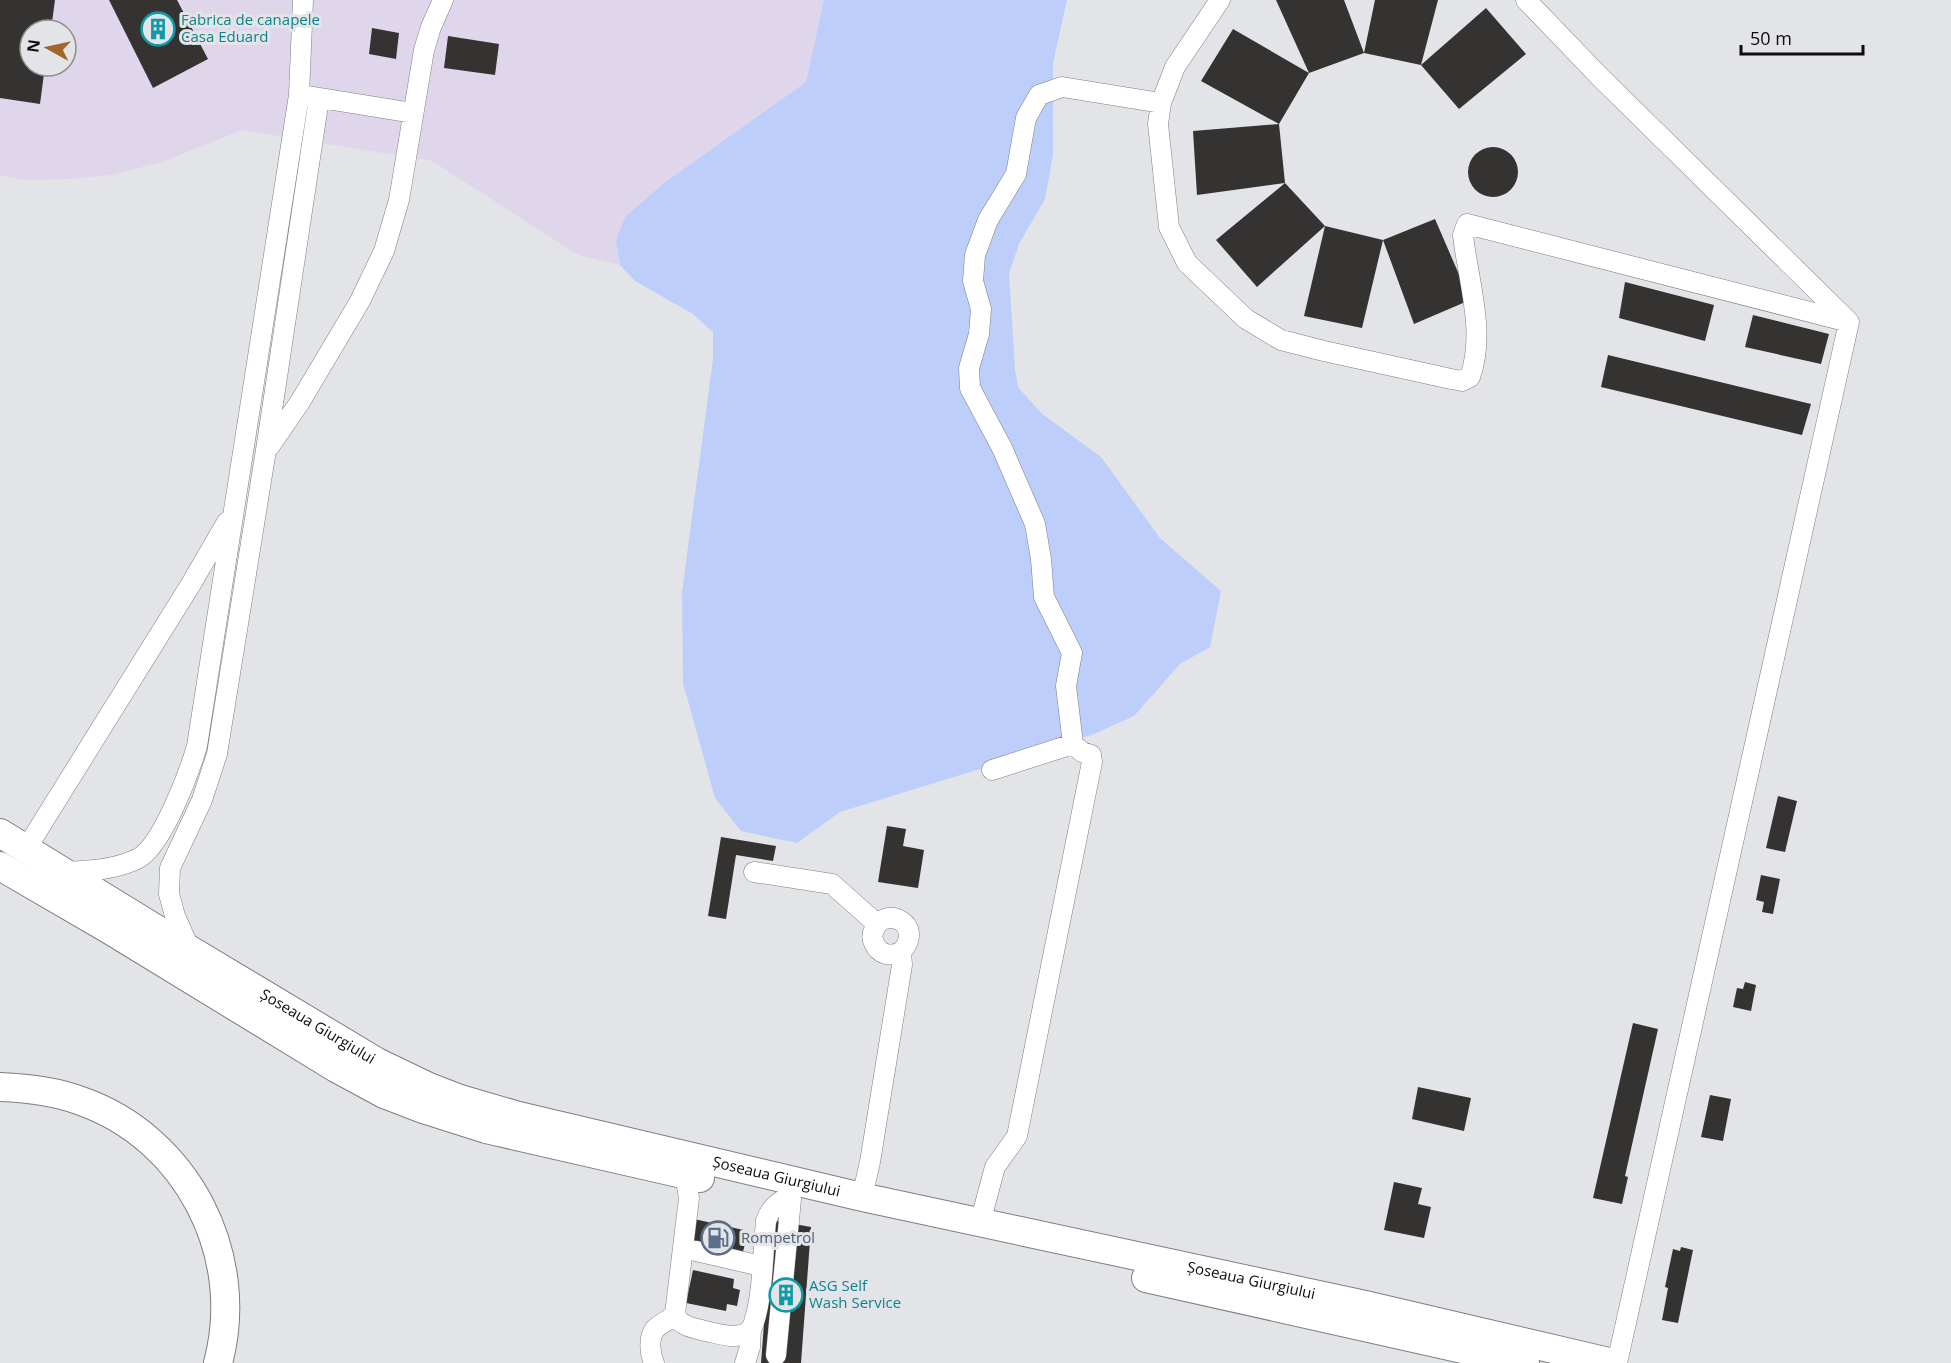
<svg xmlns="http://www.w3.org/2000/svg" width="1951" height="1363" font-family="'Open Sans',sans-serif">
	<style>
		.industrial { fill: #e0d6eb; fill-rule: evenodd }
		.green { fill: #bdcefa }
		.building { fill: #353232 }
		.lines { fill: none; stroke-linecap: round; stroke-linejoin: round }
		.minor-casing { stroke: #7d7e80; stroke-width: 21 }
		.highway-casing { stroke: #7d7e80; stroke-width: 30 }
		.minor { stroke: #fff; stroke-width: 20 }
		.highway { stroke: #fff; stroke-width: 28 }
		.labels { text-anchor: middle; stroke-width: 6; stroke-linejoin: round; paint-order: stroke }
		.culture-label { font-size: 15px; fill: #0d838f; stroke: #e3e4e7; text-anchor: start }
		.street-label { font-size: 15px; fill: #0d0d0e; stroke: #e3e4e7 }
		.service-label { font-size: 15px; fill: #4e5e75; stroke: #e3e4e7; text-anchor: start }
	</style>
	<rect width="100%" height="100%" fill="#e3e4e7"/>
	<path class="industrial" d="M0 0H824L806 82 664 183 616 240 620 265 578 255 432 161 242 130 162 162 112 175 73 179 22 180 0 175ZM30 30H66V66H30Z"/>
	<path class="green" d="M824 0H1067L1053 63V155L1045 199 1019 244 1009 274 1015 369 1018 387 1041 413 1101 457 1160 538 1221 591 1210 647 1180 664 1134 716 1094 734 840 812 797 843 741 831 715 798 683 683 682 592 713 359V332L693 314 635 281 620 265 616 240 625 217 664 183 806 82Z"/>
	<path class="building" d="M0 0H55L51 30H30V66H45L40 104 0 98Z
		M109 0H177L208 59 153 88Z
		M1276 0H1344L1364 53 1309 73Z
		M1375 0H1438L1421 65 1364 53Z
		M1486 8 1526 54 1459 109 1421 65Z
		M372 28 399 33 396 59 369 54Z
		M1233 29 1309 73 1279 124 1201 81Z
		M448 36 499 44 495 75 444 68Z
		M1279 124 1285 183 1197 195 1193 131Z
		M1468 172a25 25 0 1 1 50 0a25 25 0 1 1-50 0Z
		M1285 183 1325 226 1257 287 1216 240Z
		M1435 219 1470 300 1414 324 1383 240Z
		M1325 226 1383 240 1362 328 1304 316Z
		M1625 282 1714 305 1705 341 1619 318Z
		M1753 315 1829 334 1821 364 1745 347Z
		M1608 355 1811 404 1802 435 1601 387Z
		M1778 796 1797 801 1785 852 1766 848Z
		M887 826 906 829 903 846 924 850 918 888 878 882Z
		M721 837 776 846 773 861 736 855 726 919 708 916Z
		M1761 875 1780 879 1773 914 1762 912 1764 902 1756 900Z
		M1745 982 1756 985 1751 1011 1733 1007 1737 988 1743 989Z
		M1633 1023 1658 1029 1625 1176 1628 1177 1622 1204 1593 1198Z
		M1418 1087 1471 1098 1464 1131 1412 1119Z
		M1710 1095 1731 1099 1723 1141 1701 1137Z
		M1394 1182 1422 1188 1418 1204 1431 1207 1424 1238 1384 1230Z
		M694 1219 748 1231 742 1256 689 1244Z
		M772 1220 811 1227 801 1363H761Z
		M1681 1247 1693 1250 1678 1323 1662 1320 1668 1288 1665 1287 1673 1249 1680 1251Z
		M693 1270 734 1279 733 1288 740 1290 737 1306 727 1304 726 1311 686 1303Z"/>
	<g class="lines">
		<defs>
			<path id="minor" d="M1220 0 1175 67 1161 103 1158 124 1169 227 1187 263 1246 319 1281 340 1324 351 1451 379 1462 381 1470 377C1486 332 1468 281 1463 235L1467 224 1849 322 1617 1363
				M1526 0 1600 77 1847 320
				M308 96 413 113
				M269 447 300 402 360 301 384 251 399 200 424 50 431 27 443 0
				M992 770 1073 744
				M26 849 191 584 227 522
				M63 872C88 871 114 870 137 859 162 847 189 773 197 746L299 95 303 0
				M754 872 832 884 877 924
				M190 950 175 916 169 894 170 868 202 800 217 754 266 450 319 98
				M682 1174 687 1186 689 1198 675 1314C679 1326 694 1328 705 1331 717 1333 735 1340 746 1333 750 1331 753 1327 754 1322 763 1295 763 1251 766 1221 770 1209 776 1204 786 1198
				M862 1197 870 1162 902 965 901 952C927 924 883 904 874 930 872 934 872 939 874 943 879 955 891 957 901 952
				M980 1223 995 1167 1017 1136 1092 762 1091 755 1082 752 1073 744 1066 686 1072 653 1044 597 1041 559 1035 524 1002 448 970 388 969 368 979 334 981 309 973 281 975 255 988 220 1016 174 1026 118 1039 95 1062 87 1161 103
				M683 1248 761 1266
				M776 1355 791 1199
				M654 1363C650 1354 648 1338 655 1329 661 1323 669 1321 675 1314
				M745 1363 750 1347 751 1329"/>
			<g id="highway">
				<path id="s1" d="M0 833 190 950 377 1062 429 1087 460 1099 515 1115 862 1197 1365 1305 1613 1363"/>
				<path d="M0 866 110 930 336 1068 384 1094 423 1109 486 1129 700 1178"/>
				<path d="M0 1087C27 1088 55 1091 81 1101 187 1138 247 1255 218 1363"/>
				<path d="M1146 1278 1525 1363"/>
			</g>
		</defs>
		<use href="#minor" class="minor-casing"/>
		<use href="#highway" class="highway-casing"/>
		<use href="#minor" class="minor"/>
		<use href="#highway" class="highway"/>
	</g>
	<defs>
		<symbol id="building-ring" viewBox="-11 -11 22 22"><circle r="9.5" fill="#e3e4e7" stroke="#0f9aa8" stroke-width="1.5"/><path d="M-4-6H4V6H1V3H-1V6H-4ZM-2.5-4.3h1.7v1.8h-1.7ZM.8-4.3h1.7v1.8H.8ZM-2.5-1h1.7V.8h-1.7ZM.8-1h1.7V.8H.8Z" fill="#0f9aa8"/></symbol>
		<symbol id="fuel-ring" viewBox="-11 -11 22 22"><circle r="9.5" fill="#e3e4e7" stroke="#5c6f8a" stroke-width="1.5"/><path d="M-5.5-6h7V0h2V4h1.3V-2.5L3-4.5l.8-.8L6-3V5H2.5V1h-1V6h-7ZM-4.2-4.7v3.2H.2V-4.7Z" fill="#5c6f8a"/></symbol>
	</defs>
	<g fill-rule="evenodd">
		<use href="#building-ring" x="139" y="10" width="38" height="38"/>
		<use href="#fuel-ring" x="699" y="1219" width="38" height="38"/>
		<use href="#building-ring" x="767" y="1276" width="38" height="38"/>
	</g>
	<g class="labels">
		<g class="culture-label">
			<text x="181" y="25">Fabrica de canapele<tspan x="181" dy="17">Casa Eduard</tspan></text>
			<text x="809" y="1291">ASG Self<tspan x="809" dy="17">Wash Service</tspan></text>
		</g>
		<g class="street-label">
			<text dy="5" stroke="none"><textPath href="#s1" startOffset="372">Șoseaua Giurgiului</textPath></text>
			<text dy="5" stroke="none"><textPath href="#s1" startOffset="858">Șoseaua Giurgiului</textPath></text>
			<text dy="5" stroke="none"><textPath href="#s1" startOffset="1344">Șoseaua Giurgiului</textPath></text>
		</g>
		<g class="service-label">
			<text x="741" y="1243">Rompetrol</text>
		</g>
	</g>
	<g transform="translate(48 48) rotate(278)"><circle r="28" fill="#e3e4e7" stroke="#8d8e90" stroke-width="1.5"/>
	<path d="M0-4.5L10 22L0 15L-10 22Z" fill="#a3662a"/>
	<text y="-9" font-size="16" font-weight="bold" text-anchor="middle" fill="#0d0d0e">N</text>
	</g>
	<path d="M1741 45v9h122v-9" fill="none" stroke="#0d0d0e" stroke-width="3"/>
	<text x="1750" y="45" font-size="18" fill="#0d0d0e" stroke="#e3e4e7" stroke-width="4.5" paint-order="stroke">50 m</text>
</svg>
